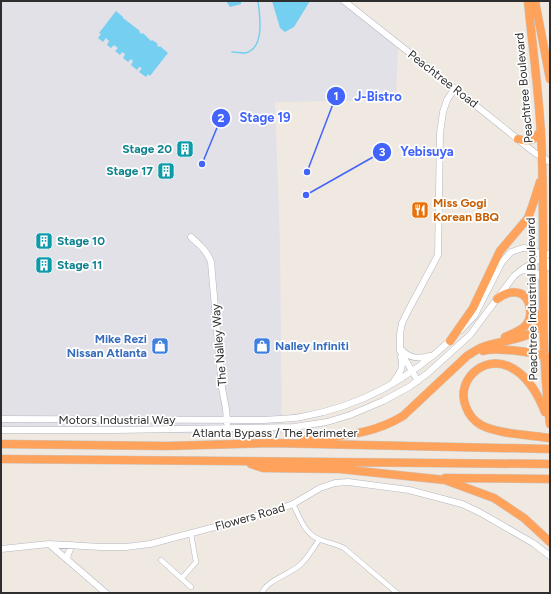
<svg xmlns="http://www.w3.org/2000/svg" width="551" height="594" font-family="Figtree,sans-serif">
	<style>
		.industrial { fill: #e3e1e8 }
		.water { fill: #75cff0 }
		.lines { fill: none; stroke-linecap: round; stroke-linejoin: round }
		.stream { stroke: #75cff0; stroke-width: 1.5 }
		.street-casing { stroke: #b4b7c1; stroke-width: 5.5 }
		.secondary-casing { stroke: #b4b7c1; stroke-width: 7 }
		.highway-casing { stroke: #c9c9c9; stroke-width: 9 }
		.street { stroke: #fff; stroke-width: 4.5 }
		.secondary { stroke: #fff; stroke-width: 6 }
		.highway { stroke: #ffa35c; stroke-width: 8 }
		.labels { text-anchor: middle; stroke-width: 3.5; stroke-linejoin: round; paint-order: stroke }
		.street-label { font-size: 12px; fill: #2e2e2e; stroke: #fff }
		.culture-label { font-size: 12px; font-weight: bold; fill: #0d838f; stroke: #fff; text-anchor: end }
		.food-label { font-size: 12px; font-weight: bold; fill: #c56008; stroke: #fff; text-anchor: start }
		.shop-label { font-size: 12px; font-weight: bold; fill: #366cbe; stroke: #fff; text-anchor: end }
		.leader { fill: none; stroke: #4264fb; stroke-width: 1.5 }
		.callout-dot { fill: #4264fb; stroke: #fff; stroke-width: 1.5 }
		.mark-label { font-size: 12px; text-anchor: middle; font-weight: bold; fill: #fff }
		.callout-label { font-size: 13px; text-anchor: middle; font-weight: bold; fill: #4264fb; stroke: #fff; stroke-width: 3.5; stroke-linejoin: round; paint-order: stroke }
	</style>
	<rect width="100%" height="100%" fill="#efe9e1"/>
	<path class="industrial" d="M1 1H341L398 46 396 100 275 102 280 243 282 434 262 437 113 430 1 432Z"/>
	<path class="water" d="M226 1H241V4L230 7Z
		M272 1H310L294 27 285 32 280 28Z
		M116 11 123 17V18L140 31 139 32 142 34 143 33 151 41 152 40 158 44 157 46 159 47 160 46 168 53 150 76 148 74 146 77 139 72 142 68 139 67 137 70 131 65 133 61 131 59 128 62 123 58 125 54 122 52 120 55 115 51 118 48 114 45 111 48 107 45 109 41 106 38 103 42 98 38 101 34 99 33Z"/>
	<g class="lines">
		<path class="stream" d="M232 52C236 52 241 53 245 53 265 49 260 16 258 1"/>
		<defs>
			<path id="street" d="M293 504C300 518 305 535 321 540 329 543 336 544 344 548L397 593
				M161 560 191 587
				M182 578 196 562 191 534
				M262 593C266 581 290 574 300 565 308 558 313 548 319 540"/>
			<path id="secondary" d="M344 1 464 96 535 153 550 162
				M191 237C200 245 207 251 211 262L222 388 226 409 227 423
				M520 271C530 269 539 271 543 282
				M461 330 475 315 502 262 511 252 523 248 533 249 547 261 550 268
				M401 349C409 359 419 359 430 356
				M394 381C400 373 404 367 401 357
				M418 381 400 351V334L402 323 409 309 438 255 440 133 443 112 447 100 455 88
				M1 419 262 420C275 419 289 419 301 417 362 406 409 379 453 338
				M1 430H115L294 427 327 422 350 415 383 401 409 387 428 373 470 335 514 276 524 268 550 253
				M49 544 106 593
				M1 549 49 544 101 547H126L150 544 272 512 293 504 320 488 335 483 348 482 409 490 462 504 479 512 533 543 550 556
				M67 560 68 554 72 545"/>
			<path id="highway" d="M528 1C533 53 541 105 542 158 545 247 539 336 550 424
				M535 1 550 79
				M518 139C528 142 535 141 541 130
				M497 299C510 289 527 289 530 308 531 314 530 320 526 325 521 331 511 334 505 337
				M450 341 473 308 500 251 528 218 533 204 540 182
				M483 351C494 347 539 352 548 358
				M545 412C538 394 527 374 508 366 483 355 455 381 466 407 469 415 474 421 481 425 498 434 530 435 550 438
				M303 440C340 435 370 436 403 416L467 356C472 353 477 349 483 347 495 342 526 339 534 331 538 326 540 320 541 314
				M1 444 166 446 271 443 550 449
				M1 459 550 464
				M251 464 263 468 340 469 445 480 494 498 524 518 550 542
				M445 478 550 479"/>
		</defs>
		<use href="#street" class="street-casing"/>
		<use href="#secondary" class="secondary-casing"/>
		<use href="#highway" class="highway-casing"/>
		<use href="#street" class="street"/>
		<use href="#secondary" class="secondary"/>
		<use href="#highway" class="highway"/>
	</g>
	<defs>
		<symbol id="building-square" viewBox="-11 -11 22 22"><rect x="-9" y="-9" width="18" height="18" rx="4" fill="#0f9aa8" stroke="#fff"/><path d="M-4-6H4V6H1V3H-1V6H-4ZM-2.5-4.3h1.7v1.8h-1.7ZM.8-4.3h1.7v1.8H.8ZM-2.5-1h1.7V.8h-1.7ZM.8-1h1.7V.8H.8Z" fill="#fff"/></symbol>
		<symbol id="restaurant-square" viewBox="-11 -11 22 22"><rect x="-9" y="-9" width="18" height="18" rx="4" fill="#e8710a" stroke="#fff"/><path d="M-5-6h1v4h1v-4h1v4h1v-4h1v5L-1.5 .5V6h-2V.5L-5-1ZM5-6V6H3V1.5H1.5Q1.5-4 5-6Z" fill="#fff"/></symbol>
		<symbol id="shop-square" viewBox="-11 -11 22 22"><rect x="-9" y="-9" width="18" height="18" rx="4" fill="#3f7fe0" stroke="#fff"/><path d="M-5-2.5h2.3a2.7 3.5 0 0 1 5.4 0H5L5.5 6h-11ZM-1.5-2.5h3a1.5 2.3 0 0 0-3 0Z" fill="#fff"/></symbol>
	</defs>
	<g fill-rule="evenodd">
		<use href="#building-square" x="175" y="139" width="20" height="20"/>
		<use href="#building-square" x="156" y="161" width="20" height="20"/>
		<use href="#restaurant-square" x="410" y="200" width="20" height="20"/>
		<use href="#building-square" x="34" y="231" width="20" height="20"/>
		<use href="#building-square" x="34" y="255" width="20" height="20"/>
		<use href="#shop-square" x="150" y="336" width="20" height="20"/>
		<use href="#shop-square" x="252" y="336" width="20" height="20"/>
	</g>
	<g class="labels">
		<g class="street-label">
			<text transform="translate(443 79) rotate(38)" y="4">Peachtree Road</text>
			<text transform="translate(524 88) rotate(-95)" y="4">Peachtree Boulevard</text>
			<text transform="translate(532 299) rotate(-91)" y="4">Peachtree Industrial Boulevard</text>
			<text transform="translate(219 345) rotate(-95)" y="4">The Nalley Way</text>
			<text x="117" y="424">Motors Industrial Way</text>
			<text x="275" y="437">Atlanta Bypass / The Perimeter</text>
			<text transform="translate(250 517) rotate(-16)" y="4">Flowers Road</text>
		</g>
		<g class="culture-label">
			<text x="172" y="153">Stage 20</text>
			<text x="153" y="175">Stage 17</text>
			<text x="57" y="245" text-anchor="start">Stage 10</text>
			<text x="57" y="269" text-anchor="start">Stage 11</text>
		</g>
		<g class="food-label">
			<text x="433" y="207">Miss Gogi<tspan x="433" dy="14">Korean BBQ</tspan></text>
		</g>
		<g class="shop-label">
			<text x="147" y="343">Mike Rezi<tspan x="147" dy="14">Nissan Atlanta</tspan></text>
			<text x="275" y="350" text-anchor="start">Nalley Infiniti</text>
		</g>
	</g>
	<path class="leader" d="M307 172L336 96M202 164L221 118M306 195L382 152"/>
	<g class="callout-dot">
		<circle cx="307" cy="172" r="4"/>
		<circle cx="202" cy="164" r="4"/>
		<circle cx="306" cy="195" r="4"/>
		<circle cx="336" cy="96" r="10"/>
		<circle cx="221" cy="118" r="10"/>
		<circle cx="382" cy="152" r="10"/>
	</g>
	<g class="mark-label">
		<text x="336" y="100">1</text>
		<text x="221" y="122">2</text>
		<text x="382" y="156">3</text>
	</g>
	<g class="callout-label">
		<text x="378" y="101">J-Bistro</text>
		<text x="265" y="122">Stage 19</text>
		<text x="427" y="156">Yebisuya</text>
	</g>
	<rect width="551" height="594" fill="none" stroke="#2e2e2e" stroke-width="4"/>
</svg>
